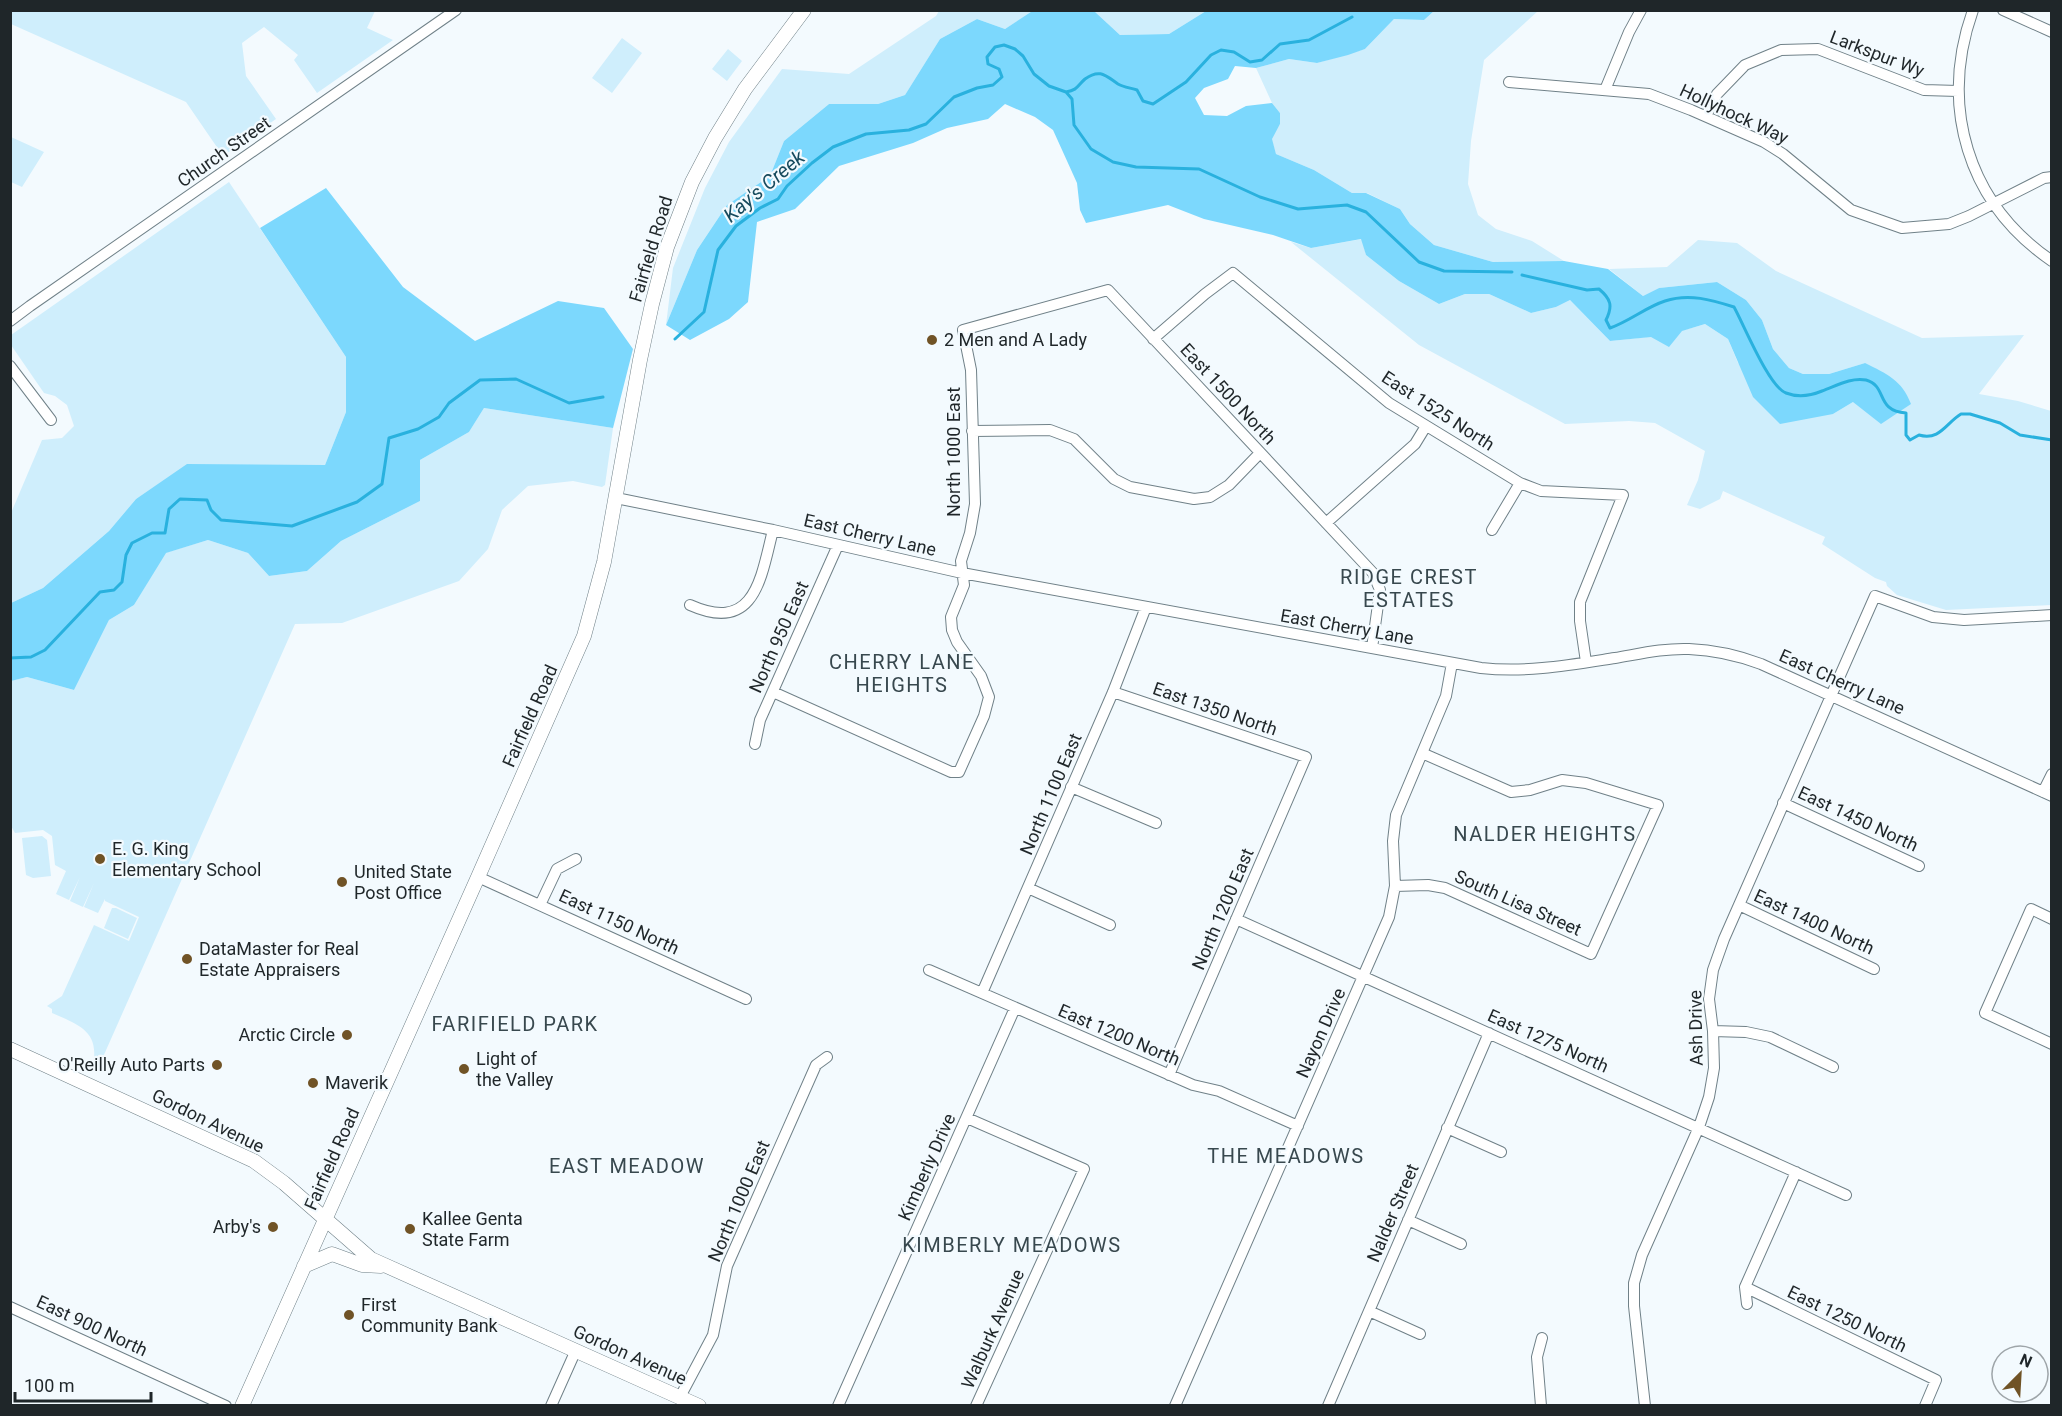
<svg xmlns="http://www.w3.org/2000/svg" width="2062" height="1416" font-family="Roboto,sans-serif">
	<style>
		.green { fill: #cfeefc }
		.forest { fill: #7cd8fd }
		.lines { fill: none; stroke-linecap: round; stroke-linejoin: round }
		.stream { stroke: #29b1de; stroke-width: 3 }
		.minor-casing { stroke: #708188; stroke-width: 12 }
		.major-casing { stroke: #708188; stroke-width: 15 }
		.minor { stroke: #fff; stroke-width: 10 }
		.major { stroke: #fff; stroke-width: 14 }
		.poi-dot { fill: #705326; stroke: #f3fafe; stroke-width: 2 }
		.labels { text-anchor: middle; stroke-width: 4.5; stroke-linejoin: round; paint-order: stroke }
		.street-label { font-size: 18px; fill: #1f2629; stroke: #f3fafe }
		.poi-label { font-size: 18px; fill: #1f2629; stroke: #f3fafe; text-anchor: start }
		.water-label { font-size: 20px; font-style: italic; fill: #174b5e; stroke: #f3fafe }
		.neighbourhood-label { font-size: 20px; letter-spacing: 1.5px; fill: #38484e; stroke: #f3fafe }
	</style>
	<rect width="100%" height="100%" fill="#f3fafe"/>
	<path class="green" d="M11 10 375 11 367 28 393 40 317 93 294 60 298 55 264 27 242 43 246 76 276 119 223 156 186 102 11 24Z
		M939 11H1034L1005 29 977 19 940 39 905 95 878 104H829L784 141 770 176 727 205 697 250 666 325 673 268 705 188 729 142 782 69 849 74 936 16Z
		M1094 11H1206L1169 34 1120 35Z
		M1434 11H1538L1484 60 1471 141 1468 184 1478 215 1496 229 1532 241 1564 261 1493 262 1434 245 1410 224 1400 209 1367 193H1352L1314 170 1276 154 1271 138 1280 124V113L1272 103 1256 68 1289 59 1317 63 1365 49 1394 19 1424 20Z
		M622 38 642 53 612 93 592 78Z
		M728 49 742 61 727 81 712 69Z
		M11 137 44 152 22 187 11 182Z
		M229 182 346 357V412L325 465H187L136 499 109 531 43 588 11 603V513L42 440 62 438 74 426 67 405 55 396 44 393 11 345V335Z
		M1362 239 1366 255 1399 281 1439 304 1465 294H1489L1531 313 1556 307 1570 300 1610 341C1643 338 1674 334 1705 324L1728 339 1738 363 1833 414 1853 402 1865 363 1829 374H1803L1789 368 1773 349 1762 320 1746 300 1717 282 1659 288 1643 296 1609 269 1667 267 1698 240 1737 243 1776 271 1922 338 2024 335 1979 394 2018 401 2051 411V605L1946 610 1897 595 1887 586 1886 582 1875 578 1822 544 1825 537 1723 491 1720 499 1700 509 1687 505 1698 480 1705 451 1655 423 1629 421 1565 424 1419 345 1291 242 1311 248Z
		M484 408 613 428 605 485 602 487 573 481 528 486 502 510 488 549 459 581 342 623 295 624 99 1066 93 1064C100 1031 77 1024 52 1013V1009L47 1006 62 996 94 925 129 941 139 917 105 901V899L98 913 84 907 94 883 83 907 70 901 80 877 69 900 56 894 66 871 55 865 52 836 43 830 15 833 10 824V681L27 677 74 690 109 620 134 605 165 553 208 540 248 553 269 576 307 571 341 541 420 501V460L469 432Z
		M42 836 47 840 51 876 33 878 26 875 22 838Z
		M112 908H116L137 918 128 939 104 928Z"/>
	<path class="forest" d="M1034 10 1094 11 1120 35 1169 34 1206 11H1434L1424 20 1394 19 1365 49 1348 55 1317 63 1289 59 1256 68 1235 66 1228 79 1204 88 1195 98 1204 115 1227 116 1246 106 1272 103 1280 113V124L1272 139 1276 154 1314 170 1352 193H1366L1400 209 1410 224 1434 245 1493 262 1564 261 1608 269 1643 296 1659 288 1717 282 1746 300 1762 320 1773 349 1789 368 1803 374H1829L1865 363C1887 374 1902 380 1911 404L1881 424 1853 402 1833 414 1780 424 1753 397 1728 339 1705 324 1682 331 1669 347 1651 337 1610 341 1570 300 1556 307 1531 313 1489 294H1465L1439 304 1399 281 1366 255 1361 239 1311 248 1273 235 1204 219 1168 205 1086 223 1080 210 1077 183 1053 130 1035 117 1005 104 988 119 947 128 913 143 839 166 795 209 757 222 748 302 729 319 690 340 666 325 697 250 727 205 770 176 784 141 829 104H878L905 95 940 39 977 19 1005 29Z
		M326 188 403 287 475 341 558 301 604 308 633 349 613 428 484 408 469 432 420 460V501L341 541 307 571 269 576 248 553 208 540 166 553 134 605 109 620 74 690 27 677 11 681V603L43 588 109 531 136 499 187 464 325 465 346 412V357L260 228Z"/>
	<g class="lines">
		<path class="stream" d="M1066 92 1072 99 1074 125 1091 149 1113 162 1136 167 1199 169 1260 197 1298 209 1347 205 1366 212 1419 262 1444 271 1512 272
			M1066 92C1078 90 1077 86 1085 79 1100 68 1106 76 1118 84 1123 87 1131 88 1137 90L1143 101 1153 104 1186 82 1211 55 1221 50 1234 52 1250 62 1262 60 1280 44 1309 40 1352 17
			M1522 275 1587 290 1599 289C1611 299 1613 306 1606 320L1610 328C1630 321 1646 307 1665 301 1689 293 1712 300 1734 307 1744 325 1769 387 1786 393 1799 398 1810 396 1822 391 1836 386 1851 377 1866 380 1888 386 1875 411 1906 413V435L1910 440 1919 435C1940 441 1946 423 1961 414H1970L2000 423 2020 435 2052 440
			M675 339 704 312 718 250 736 226 760 208 778 199 787 186 812 163 833 147 866 134 909 130 926 124 954 97 977 88 993 85 1002 77 999 69 988 64 987 57 995 47 1004 45 1015 49 1023 56 1034 74 1049 86 1066 92
			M10 658 31 657 45 650 100 592 114 590 122 582 126 555 132 543 152 533H165L169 509 180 499 207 500 211 510 221 520 292 526 357 502 382 484 389 438 418 429 439 417 449 403 480 380 516 379 569 403 603 397"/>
		<defs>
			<path id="minor" d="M1973 10C1939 106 1967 203 2052 261
				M2003 10 2052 32
				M1509 82 1649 94 1691 110 1764 142 1783 154 1851 210 1902 228 1949 224 1969 216 2044 178 2052 177
				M1605 90 1629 32 1641 10
				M1706 116 1717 94 1745 65 1781 50 1818 49 1924 90 1958 91
				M10 321 30 306 456 10
				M1153 339 1205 294 1233 273 1389 403 1520 483 1541 491 1623 495 1580 602V621L1586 662
				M10 366 51 420
				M972 431 1050 430 1074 439 1114 479 1130 487 1194 499 1210 497 1229 485 1260 453
				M616 498 773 530 962 573 1481 668C1527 673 1570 665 1615 658 1639 654 1664 648 1689 649 1714 650 1737 655 1761 664L2052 796
				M1326 523 1415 444 1426 426
				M1492 530 1520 483
				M690 605C755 634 761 578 773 530
				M773 692 951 772H959L984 716 989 697 981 676 957 642 952 630 951 617 964 585 961 561 970 533 975 504 971 370 963 330 1108 290 1373 573 1380 590 1372 648
				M1113 692 1306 757 1169 1075
				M755 744 760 720 838 545
				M1071 787 1156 823
				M2043 792 2052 774
				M1783 803 1919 866
				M478 877 746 999
				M1395 886 1428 885 1445 888 1591 954 1658 805 1586 783 1562 780 1530 790 1511 792 1422 753
				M1028 888 1110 925
				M540 905 557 869 576 859
				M1739 905 1874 969
				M1236 919 1846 1195
				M2052 919 2031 909 1985 1013 2052 1044
				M929 970 1193 1085 1219 1091 1298 1126
				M982 993 1113 692 1146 607
				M1713 1031 1746 1032 1770 1037 1833 1067
				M967 1118 1084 1169 976 1406
				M1447 1128 1501 1152
				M1408 1220 1461 1244
				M1745 1287 1936 1380 1925 1406
				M1747 1304 1745 1287 1796 1172
				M10 1307 226 1406
				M1369 1311 1420 1334
				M680 1397 713 1335 727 1266 816 1065 827 1057
				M551 1406 576 1350
				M838 1406 1015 1008
				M1175 1406 1389 917 1395 886 1393 841 1396 815 1446 696 1452 663
				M1328 1406 1489 1033
				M1541 1406 1537 1357 1542 1338
				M1645 1406 1634 1306V1283L1642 1255 1699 1127 1709 1097 1714 1068 1713 1031 1709 999 1713 970 1724 939 1875 596 1933 617 1964 620 2052 615"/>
			<path id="major" d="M10 1049 254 1161 284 1183 371 1259 699 1406
				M304 1266 332 1254 362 1265 381 1266
				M242 1406 478 877 584 636 604 562 640 360 652 304 667 247 692 182 715 138 745 89 804 10"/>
		</defs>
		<use href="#minor" class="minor-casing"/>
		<use href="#major" class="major-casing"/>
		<use href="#minor" class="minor"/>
		<use href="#major" class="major"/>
	</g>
	<g class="poi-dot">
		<circle cx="932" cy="340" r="6"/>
		<circle cx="100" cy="859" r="6"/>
		<circle cx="342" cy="882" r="6"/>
		<circle cx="187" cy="959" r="6"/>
		<circle cx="347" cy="1035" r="6"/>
		<circle cx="217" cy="1065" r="6"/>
		<circle cx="464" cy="1069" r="6"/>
		<circle cx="313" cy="1083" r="6"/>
		<circle cx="273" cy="1227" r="6"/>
		<circle cx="410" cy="1229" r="6"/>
		<circle cx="349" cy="1315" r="6"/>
	</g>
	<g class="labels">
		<g class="street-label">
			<text transform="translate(1877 54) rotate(21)" y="6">Larkspur Wy</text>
			<text transform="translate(1734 114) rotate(25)" y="6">Hollyhock Way</text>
			<text transform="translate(224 152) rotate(-35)" y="6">Church Street</text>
			<text transform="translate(651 249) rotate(-73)" y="6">Fairfield Road</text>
			<text transform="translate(1228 394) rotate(47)" y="6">East 1500 North</text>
			<text transform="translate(1438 411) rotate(33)" y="6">East 1525 North</text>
			<text transform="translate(954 452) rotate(-90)" y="6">North 1000 East</text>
			<text transform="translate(870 535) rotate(13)" y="6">East Cherry Lane</text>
			<text transform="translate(1347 627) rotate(10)" y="6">East Cherry Lane</text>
			<text transform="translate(779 637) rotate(-66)" y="6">North 950 East</text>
			<text transform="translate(1842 682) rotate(24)" y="6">East Cherry Lane</text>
			<text transform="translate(1215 709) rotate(19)" y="6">East 1350 North</text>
			<text transform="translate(530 716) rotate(-66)" y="6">Fairfield Road</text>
			<text transform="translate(1051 794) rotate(-67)" y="6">North 1100 East</text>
			<text transform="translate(1858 819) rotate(25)" y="6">East 1450 North</text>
			<text transform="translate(1518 903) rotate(24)" y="6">South Lisa Street</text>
			<text transform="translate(1223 909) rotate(-67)" y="6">North 1200 East</text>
			<text transform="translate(619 922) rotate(25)" y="6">East 1150 North</text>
			<text transform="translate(1814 922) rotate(25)" y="6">East 1400 North</text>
			<text transform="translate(1696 1028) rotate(-91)" y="6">Ash Drive</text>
			<text transform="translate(1321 1033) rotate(-66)" y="6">Nayon Drive</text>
			<text transform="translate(1119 1035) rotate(23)" y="6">East 1200 North</text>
			<text transform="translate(1548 1041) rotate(24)" y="6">East 1275 North</text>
			<text transform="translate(208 1121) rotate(26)" y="6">Gordon Avenue</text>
			<text transform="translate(332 1159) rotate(-66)" y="6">Fairfield Road</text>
			<text transform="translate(927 1167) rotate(-66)" y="6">Kimberly Drive</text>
			<text transform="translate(739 1201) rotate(-67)" y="6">North 1000 East</text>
			<text transform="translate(1393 1213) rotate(-67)" y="6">Nalder Street</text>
			<text transform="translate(1847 1319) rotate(26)" y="6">East 1250 North</text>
			<text transform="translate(92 1326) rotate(25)" y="6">East 900 North</text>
			<text transform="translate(993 1329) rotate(-66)" y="6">Walburk Avenue</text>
			<text transform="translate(630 1355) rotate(24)" y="6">Gordon Avenue</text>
		</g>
		<g class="poi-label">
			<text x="944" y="346">2 Men and A Lady</text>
			<text x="112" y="855">E. G. King<tspan x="112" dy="21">Elementary School</tspan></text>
			<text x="354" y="878">United State<tspan x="354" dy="21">Post Office</tspan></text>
			<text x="199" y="955">DataMaster for Real<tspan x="199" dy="21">Estate Appraisers</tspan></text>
			<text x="335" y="1041" text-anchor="end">Arctic Circle</text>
			<text x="476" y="1065">Light of<tspan x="476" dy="21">the Valley</tspan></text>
			<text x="205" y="1071" text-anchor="end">O'Reilly Auto Parts</text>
			<text x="325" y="1089">Maverik</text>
			<text x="422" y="1225">Kallee Genta<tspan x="422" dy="21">State Farm</tspan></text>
			<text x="261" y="1233" text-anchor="end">Arby's</text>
			<text x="361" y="1311">First<tspan x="361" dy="21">Community Bank</tspan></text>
		</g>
		<g class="water-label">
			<text transform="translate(764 186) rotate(-40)" y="7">Kay's Creek</text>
		</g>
		<g class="neighbourhood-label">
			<text x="1409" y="584">RIDGE CREST<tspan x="1409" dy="23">ESTATES</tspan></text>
			<text x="902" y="669">CHERRY LANE<tspan x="902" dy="23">HEIGHTS</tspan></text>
			<text x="1545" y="841">NALDER HEIGHTS</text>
			<text x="515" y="1031">FARIFIELD PARK</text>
			<text x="1286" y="1163">THE MEADOWS</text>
			<text x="627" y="1173">EAST MEADOW</text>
			<text x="1012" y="1252">KIMBERLY MEADOWS</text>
		</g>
	</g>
	<rect width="2062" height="1416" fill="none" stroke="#1f2629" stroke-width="24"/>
	<g transform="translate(2020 1374) rotate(24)"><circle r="28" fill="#f3fafe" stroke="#9ea5a9" stroke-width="1.5"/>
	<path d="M0-4.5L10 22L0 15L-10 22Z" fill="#705326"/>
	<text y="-9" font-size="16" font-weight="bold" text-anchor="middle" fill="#1f2629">N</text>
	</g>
	<path d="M15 1392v9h136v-9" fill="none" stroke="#1f2629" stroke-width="3"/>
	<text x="24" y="1392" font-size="18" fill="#1f2629" stroke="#f3fafe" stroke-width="4.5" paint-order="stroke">100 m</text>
</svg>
